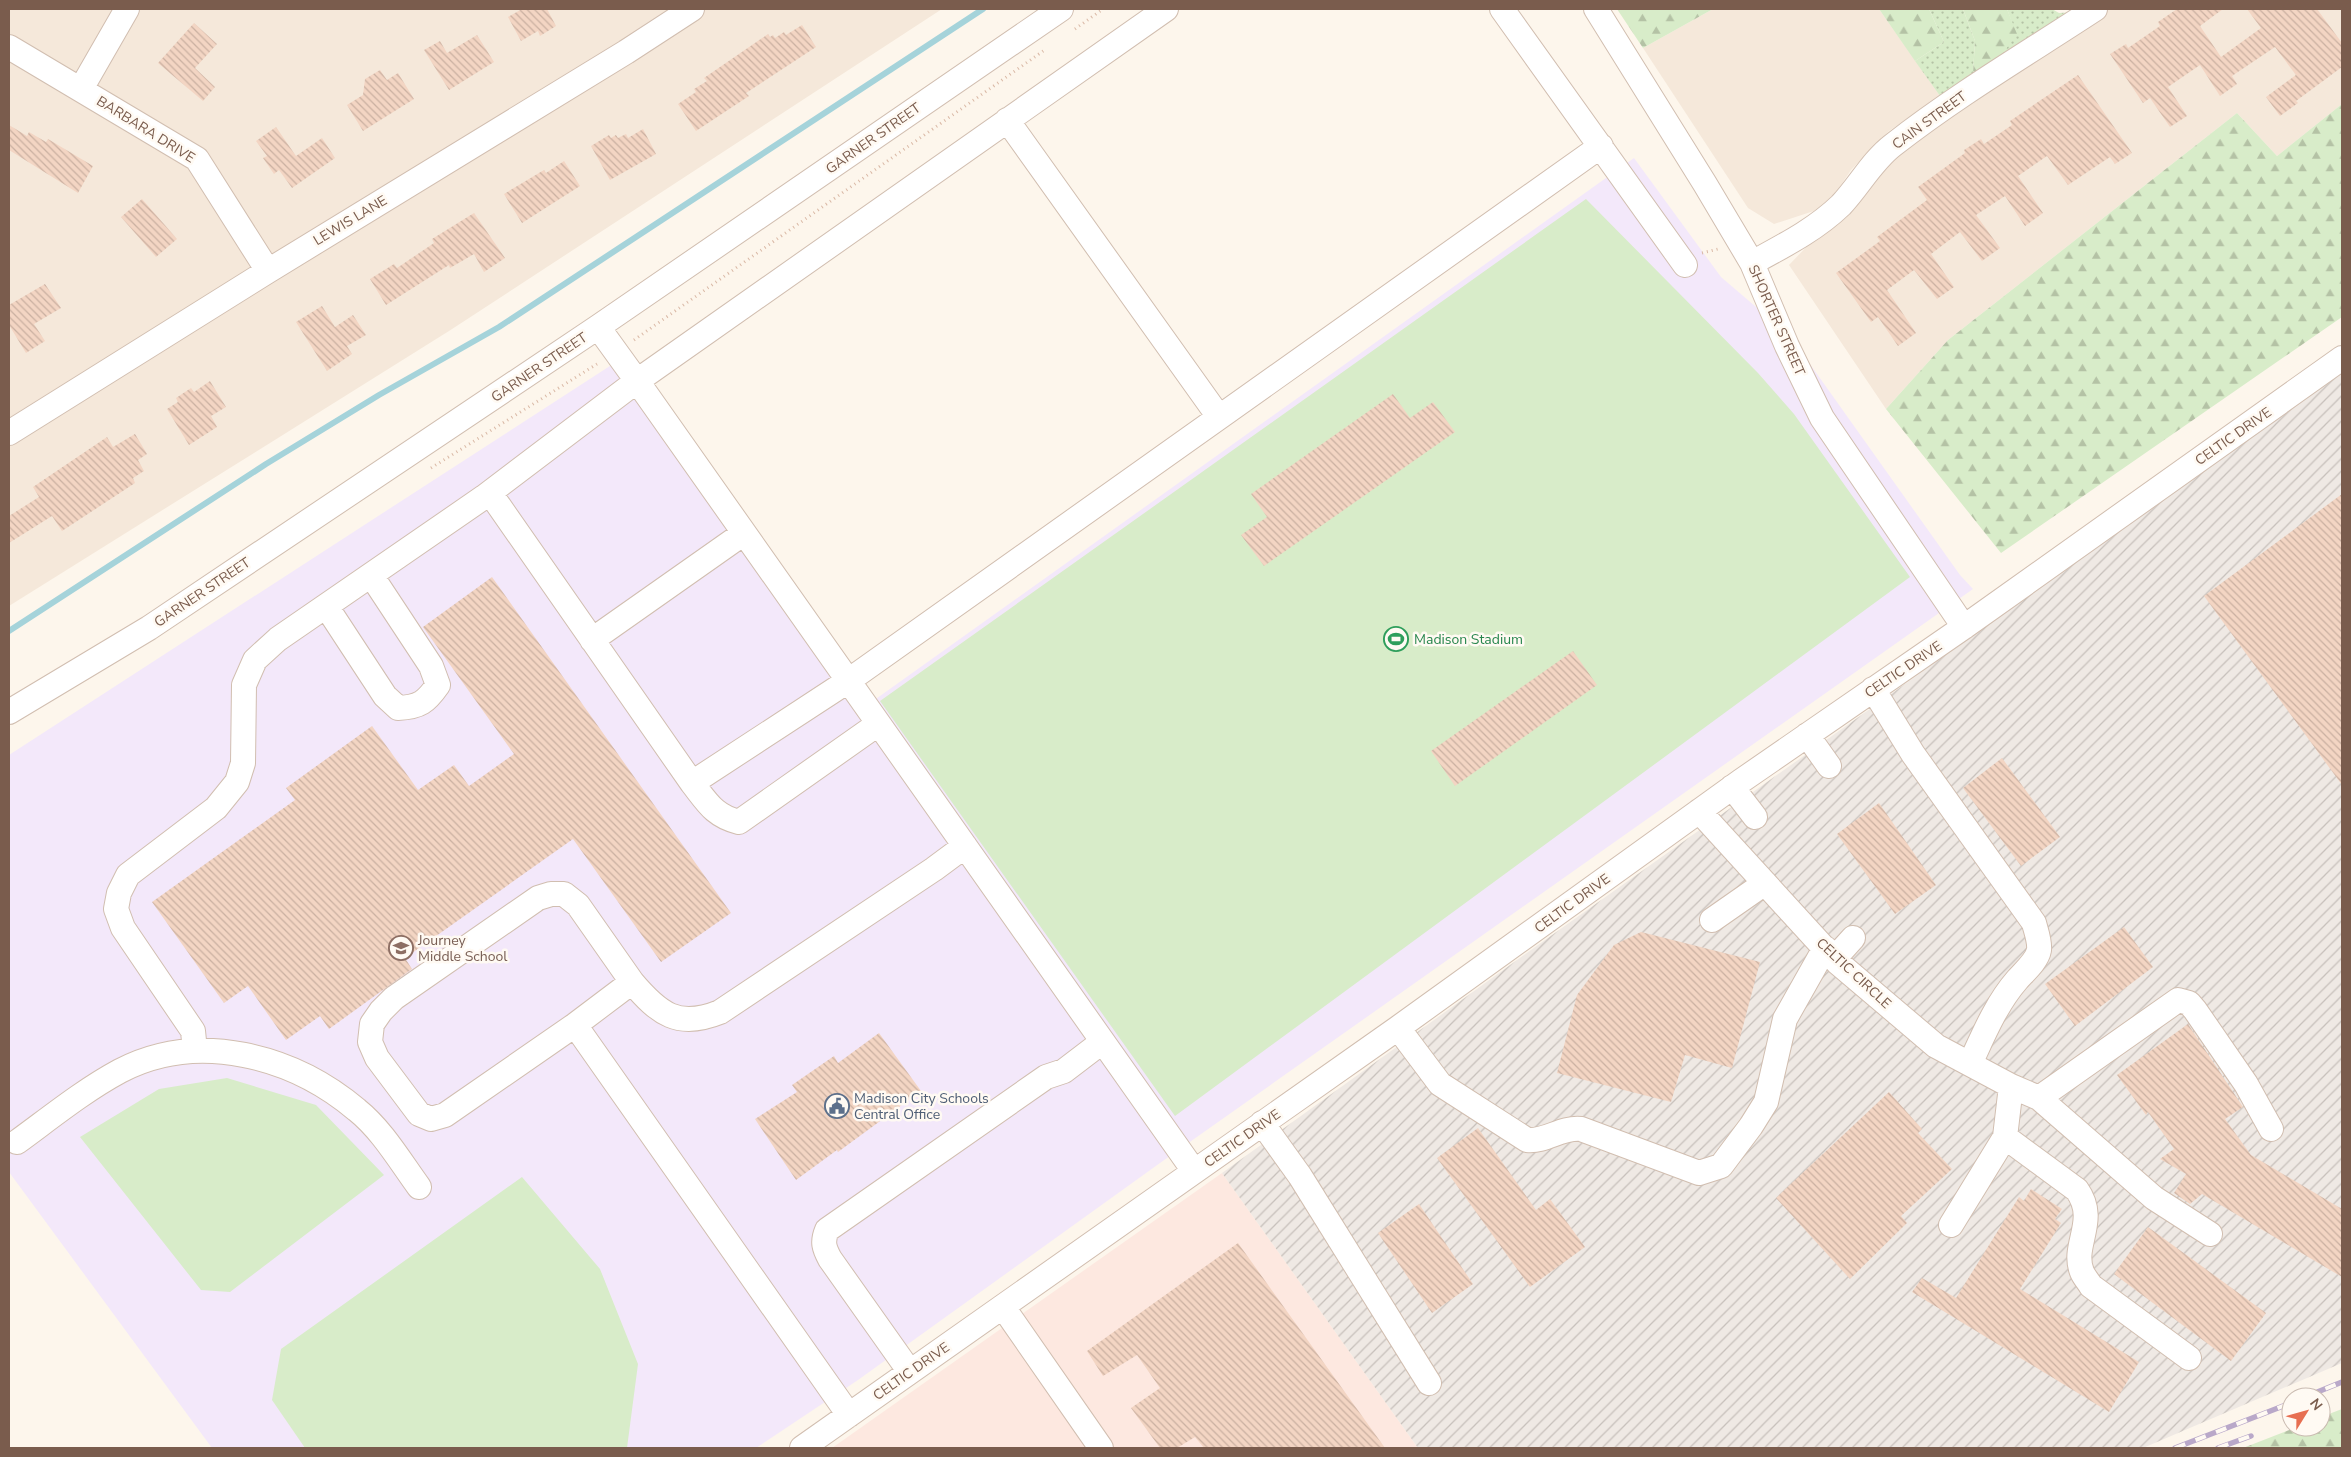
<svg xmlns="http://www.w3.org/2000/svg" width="2351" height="1457" font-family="'Nunito Sans',sans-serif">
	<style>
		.residential { fill: #f5e8da }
		.commercial { fill: #fde8e0 }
		.industrial { fill: url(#industrial-furrows) }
		.education { fill: #f3e8fa }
		.grass { fill: url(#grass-dots) }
		.forest { fill: url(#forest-firs) }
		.garden { fill: #d8ecc9 }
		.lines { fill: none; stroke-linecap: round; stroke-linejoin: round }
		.stream { stroke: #a5d3da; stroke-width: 6 }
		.building { fill: url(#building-back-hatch) }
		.minor-casing { stroke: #d1beb0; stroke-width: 26 }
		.path { stroke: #d9b8a5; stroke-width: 3; stroke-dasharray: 1 4; stroke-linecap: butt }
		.minor { stroke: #fff; stroke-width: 24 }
		.rail-casing { stroke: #b9a8c9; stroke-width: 5.5 }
		.rail { stroke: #fffaf3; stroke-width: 4; stroke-dasharray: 11; stroke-linecap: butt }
		.labels { text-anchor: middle; stroke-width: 5; stroke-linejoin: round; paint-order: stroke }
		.street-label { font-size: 14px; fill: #7a5c4d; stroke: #fffaf3 }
		.leisure-label { font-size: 14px; fill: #27864d; stroke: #fffaf3; text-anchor: start }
		.education-label { font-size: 14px; fill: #785e54; stroke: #fffaf3; text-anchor: start }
		.service-label { font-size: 14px; fill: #4e5e75; stroke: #fffaf3; text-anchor: start }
	</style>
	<defs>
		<pattern id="industrial-furrows" width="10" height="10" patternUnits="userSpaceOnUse" patternTransform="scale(1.25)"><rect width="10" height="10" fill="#efe9e4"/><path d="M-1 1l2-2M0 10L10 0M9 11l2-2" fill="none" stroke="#c7c0bb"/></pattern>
		<pattern id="grass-dots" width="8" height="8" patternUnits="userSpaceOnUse" patternTransform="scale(1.25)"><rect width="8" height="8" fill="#d8ecc9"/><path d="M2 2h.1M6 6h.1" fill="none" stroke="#b4c2a5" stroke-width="1.8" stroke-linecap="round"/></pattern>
		<pattern id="forest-firs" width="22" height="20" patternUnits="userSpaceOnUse" patternTransform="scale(1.25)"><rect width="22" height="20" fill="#d8ecc9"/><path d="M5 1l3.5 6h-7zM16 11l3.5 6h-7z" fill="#b4c2a5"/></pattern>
		<pattern id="building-back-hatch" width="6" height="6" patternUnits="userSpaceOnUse" patternTransform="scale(1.25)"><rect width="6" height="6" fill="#f3d5c3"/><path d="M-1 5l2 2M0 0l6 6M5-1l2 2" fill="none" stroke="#cab0a1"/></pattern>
	</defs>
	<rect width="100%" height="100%" fill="#fdf6ec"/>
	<path class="residential" d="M9 9H942L449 331 9 606Z
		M1713 9H1879L1940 96 1889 131 1851 170 1826 207 1774 224 1748 208 1643 48Z
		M2110 9H2342V104L2277 156 2237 113 1948 340 1886 409 1789 265 1816 237 1844 219 1877 171 1908 143Z"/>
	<path class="commercial" d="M1222 1173 1418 1448H832Z"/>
	<path class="industrial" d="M2342 373V1363L2143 1448H1418L1222 1173 1531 950Z"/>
	<path class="education" d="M1634 158 1721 277 1790 336 1960 575 1973 589 1160 1163 858 1380 756 1448H212L9 1172V755L613 364 859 711Z"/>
	<path class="grass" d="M1929 9H1963L1975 41 1973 73 1940 96 1915 61 1944 42Z
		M2007 9H2052L2059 13 2078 12 1997 61 2016 34Z"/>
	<path class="forest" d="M1617 9H1713L1643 48Z
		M1879 9H1929L1944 42 1915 61Z
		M1963 9H2007L2017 34 1997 61 1973 73 1975 41Z
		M2342 104V317L2001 553 1886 409 1948 340 2237 113 2277 156Z
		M2342 1409V1448H2243L2297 1427H2321V1417Z"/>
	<path class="garden" d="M1586 199 1758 373 1794 414 1910 577 1175 1116 880 701Z
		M227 1078 316 1105 384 1175 230 1292 201 1290 80 1137 159 1089Z
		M522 1177 600 1269 638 1364 627 1448H305L272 1400 281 1349Z"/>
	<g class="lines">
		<path class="stream" d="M9 631 266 464 379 395 499 327 983 9"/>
	</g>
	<path class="building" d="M522 9H547L556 26 540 36 538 31 521 41 508 17Z
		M2177 9H2223L2200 26 2221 57 2261 28 2247 9H2317L2342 43V67L2296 101 2298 103 2280 116 2266 97 2296 75 2275 47 2232 76 2237 84 2220 96 2200 65 2168 87 2187 116 2170 127 2150 98 2143 103 2110 54 2126 44 2128 48 2160 26 2158 22Z
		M194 23 217 44 195 68 215 87 203 101 158 63Z
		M802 25 816 47 746 93 749 96 696 131 678 104 696 92 694 89 707 81 704 78 768 34 770 37 773 35 775 38 784 32 786 35Z
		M477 35 494 62 449 90 424 50 440 41 447 53Z
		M380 70 387 80 398 73 414 99 363 131 347 105 363 95 365 79Z
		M2078 75 2132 153 2115 164 2110 157 2068 185 2047 156 2018 176 2043 213 2025 226 2005 196 1976 215 2000 248 1982 261 1960 232 1931 254 1954 287 1937 299 1914 270 1887 290 1916 333 1898 346 1878 317 1871 322 1836 273 1880 241 1877 237 1927 200 1918 187 1965 153 1964 150 1981 139 1984 144 2012 125 2010 121Z
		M9 125 27 136 29 132 46 142 48 139 93 166 78 193 9 150Z
		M276 127 296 156 322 138 335 158 292 188 279 170 274 174 263 158 267 156 256 141Z
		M643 129 656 154 610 180 591 146 609 135 611 138 616 135 618 138 626 134 628 138Z
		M564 161 580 186 522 223 504 194 544 170 546 173Z
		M142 199 177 239 156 257 121 217Z
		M474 213 505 258 484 272 474 254 450 268 449 265 386 305 370 279 394 264 397 268 434 243 432 239Z
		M45 284 61 308 34 324 45 341 26 353 9 325V305Z
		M322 306 335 327 353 315 366 335 347 346 352 354 327 371 296 322Z
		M210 381 226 407 211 416 217 427 189 445 167 409 178 402 176 398 191 388 194 392Z
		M1393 394 1410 418 1433 402 1455 432 1264 566 1241 535 1267 517 1251 494Z
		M135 434 147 454 138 460 144 471 133 478 135 483 62 531 52 516 9 543V516L39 497 33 487 107 437 113 447Z
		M2342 494V785L2204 596Z
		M492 577 731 913 661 962 573 839 405 958 412 969 329 1029 320 1016 286 1040 248 986 224 1003 152 902 295 800 286 788 372 726 418 790 454 765 469 786 514 754 423 627Z
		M1573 651 1597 685 1455 786 1431 751Z
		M2002 758 2060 837 2021 866 1963 788Z
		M1879 803 1936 885 1895 914 1837 834Z
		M2124 927 2153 967 2075 1026 2045 984Z
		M1641 932 1760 962 1732 1068 1685 1055 1671 1102 1557 1073 1577 995 1614 945Z
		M2188 1024 2243 1107 2225 1119 2251 1155 2342 1209V1277L2202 1194 2190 1204 2174 1193 2186 1174 2160 1159 2174 1149 2148 1112 2146 1115 2117 1075Z
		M879 1033 921 1091 838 1152 837 1150 796 1180 755 1119 797 1092 792 1085 834 1056 838 1063Z
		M1889 1092 1922 1129 1918 1133 1952 1169 1901 1216 1907 1223 1850 1279 1776 1198Z
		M1478 1128 1536 1210 1550 1199 1585 1247 1530 1287 1437 1158Z
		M2031 1189 2062 1209 2055 1219 2061 1223 2020 1289 2139 1362 2109 1412 1912 1292 1922 1278 1956 1298 2019 1197 2024 1201Z
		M1419 1204 1473 1284 1432 1313 1378 1233Z
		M2148 1227 2266 1313 2231 1361 2114 1274Z
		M1238 1243 1385 1448H1204L1195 1437 1177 1448H1160L1131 1408 1160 1388 1137 1355 1103 1376 1087 1351Z"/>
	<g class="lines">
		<defs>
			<path id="minor" d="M1166 9 637 381 1194 1171
				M1502 9 1685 265
				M1596 9 1705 184 1752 263 1787 346 1822 418 1964 627
				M9 47 197 159 268 271
				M81 89 127 9
				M1007 120 1219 417
				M1752 263C1783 246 1815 230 1841 205 1859 186 1872 161 1893 145 1957 95 2028 53 2095 9
				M9 433 268 271 626 52 692 9
				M490 493 692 783C707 802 714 816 739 822L878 724
				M326 606 385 696 398 708C420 707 426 702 438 685L431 666 371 575
				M592 640 744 533
				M1873 689 1913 754 2034 923C2036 931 2040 941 2039 950 2037 961 2024 972 2017 980 1996 1004 1983 1036 1970 1064
				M9 712 149 628 598 327 1061 9
				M1807 735 1829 766
				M692 783 848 681 1601 146
				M1732 787 1755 817
				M1699 811 1837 962 1936 1046 2011 1086 2039 1098 2154 1198 2210 1234
				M551 894H564L578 905 632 982 575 1025 445 1115 431 1119 419 1114 377 1058 370 1042 372 1024 381 1011 394 998 538 898Z
				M1712 920 1765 883
				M1834 959 1853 938
				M632 982C659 1014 678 1029 720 1012L934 869 965 846
				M575 1025 849 1415
				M1398 1028 1440 1084 1527 1140C1546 1142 1561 1127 1581 1129L1699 1173 1721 1166 1751 1126 1766 1102 1785 1019 1825 948
				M195 1051 193 1031 123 928 116 909 119 893 128 875 216 808 237 782 243 763 244 685 255 660 278 639 484 497 637 381 598 327
				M2039 1098 2178 1000 2189 1003 2195 1010 2246 1084 2271 1129
				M1262 1123 1300 1176 1429 1383
				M2005 1137 2077 1190C2099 1221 2071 1245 2082 1272 2084 1277 2088 1281 2091 1286L2189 1358
				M17 1142C50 1118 83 1091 120 1071 198 1030 293 1056 357 1110 382 1130 400 1161 419 1187
				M1951 1225 2005 1137 2011 1086
				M1003 1307 1101 1448
				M910 1372 830 1259C824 1248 822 1242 827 1230L1046 1077 1064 1071 1102 1042
				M802 1448 1398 1028 1741 781 1964 627 2342 358"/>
		</defs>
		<use href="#minor" class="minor-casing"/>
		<path class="path" d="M1075 29 1103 9
			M1702 253 1718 249
			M634 340 1046 49
			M431 468 597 364"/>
		<use href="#minor" class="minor"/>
		<defs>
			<path id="rail" d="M2305 1397 2342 1382
				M2175 1448 2291 1403
				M2218 1448 2251 1436"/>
		</defs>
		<use href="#rail" class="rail-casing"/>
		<use href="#rail" class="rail"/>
	</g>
	<defs>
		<symbol id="stadium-ring" viewBox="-11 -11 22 22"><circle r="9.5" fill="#fffaf3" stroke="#2e9e5b" stroke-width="1.5"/><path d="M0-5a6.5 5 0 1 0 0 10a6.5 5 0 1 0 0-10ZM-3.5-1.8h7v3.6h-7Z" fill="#2e9e5b"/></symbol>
		<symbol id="school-ring" viewBox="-11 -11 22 22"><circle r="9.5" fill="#fffaf3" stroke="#8d6e63" stroke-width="1.5"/><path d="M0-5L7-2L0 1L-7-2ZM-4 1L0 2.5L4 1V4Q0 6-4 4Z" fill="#8d6e63"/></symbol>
		<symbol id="civic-ring" viewBox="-11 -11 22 22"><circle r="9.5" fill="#fffaf3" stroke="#5c6f8a" stroke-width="1.5"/><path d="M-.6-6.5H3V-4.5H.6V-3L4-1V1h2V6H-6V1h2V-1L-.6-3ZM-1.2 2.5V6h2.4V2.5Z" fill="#5c6f8a"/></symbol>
	</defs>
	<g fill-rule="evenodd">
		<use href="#stadium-ring" x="1382" y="625" width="28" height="28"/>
		<use href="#school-ring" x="387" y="934" width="28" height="28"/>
		<use href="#civic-ring" x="823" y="1092" width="28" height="28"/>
	</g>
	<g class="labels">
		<g class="street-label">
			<text transform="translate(1929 120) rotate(-36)" y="5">CAIN STREET</text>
			<text transform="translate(146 129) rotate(32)" y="5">BARBARA DRIVE</text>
			<text transform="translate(873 138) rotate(-35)" y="5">GARNER STREET</text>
			<text transform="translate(350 220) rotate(-31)" y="5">LEWIS LANE</text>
			<text transform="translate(1777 320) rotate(66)" y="5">SHORTER STREET</text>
			<text transform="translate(539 367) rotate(-34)" y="5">GARNER STREET</text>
			<text transform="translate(2233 436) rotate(-35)" y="5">CELTIC DRIVE</text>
			<text transform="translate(202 592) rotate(-34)" y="5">GARNER STREET</text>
			<text transform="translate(1903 669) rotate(-34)" y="5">CELTIC DRIVE</text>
			<text transform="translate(1572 903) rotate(-36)" y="5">CELTIC DRIVE</text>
			<text transform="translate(1854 973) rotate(43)" y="5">CELTIC CIRCLE</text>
			<text transform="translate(1242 1138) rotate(-35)" y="5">CELTIC DRIVE</text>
			<text transform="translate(911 1371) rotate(-35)" y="5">CELTIC DRIVE</text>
		</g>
		<g class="leisure-label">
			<text x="1414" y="644">Madison Stadium</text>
		</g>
		<g class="education-label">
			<text x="418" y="945">Journey<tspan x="418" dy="16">Middle School</tspan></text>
		</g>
		<g class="service-label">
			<text x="854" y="1103">Madison City Schools<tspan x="854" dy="16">Central Office</tspan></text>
		</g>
	</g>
	<rect width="2351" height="1457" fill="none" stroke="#7a5c4d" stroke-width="20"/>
	<g transform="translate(2306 1412) rotate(53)"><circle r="24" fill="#fffaf3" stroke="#cabbb1"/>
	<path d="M0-4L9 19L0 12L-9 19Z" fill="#e76f51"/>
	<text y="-8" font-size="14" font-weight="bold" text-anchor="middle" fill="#7a5c4d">N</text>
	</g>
</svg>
